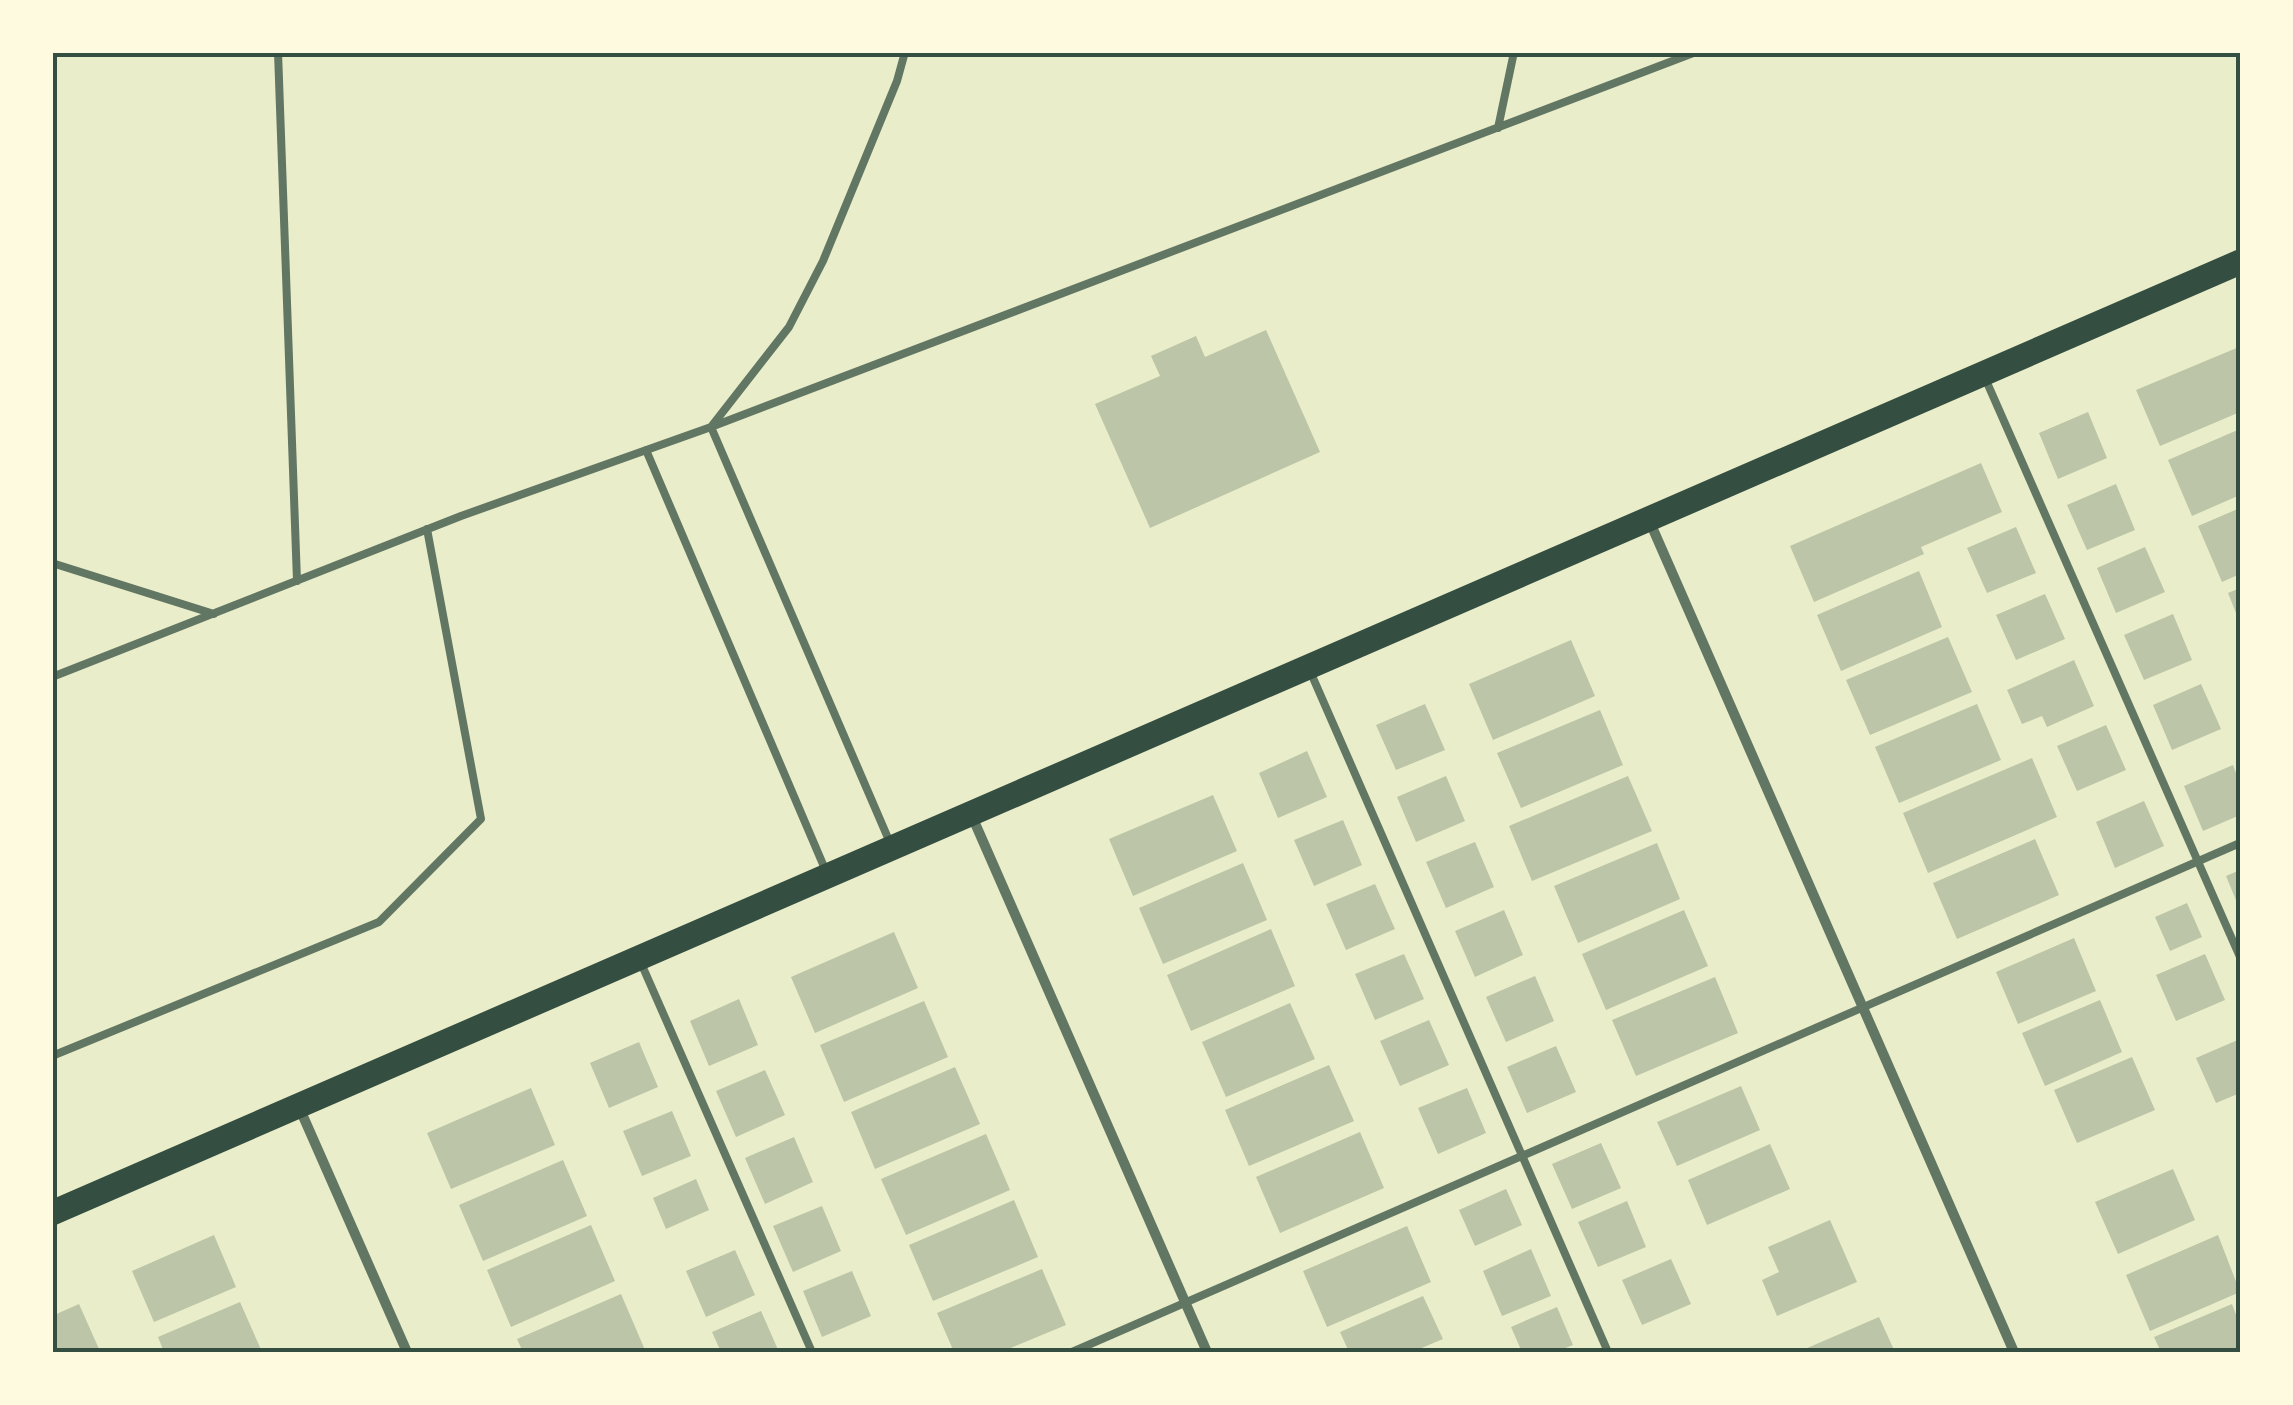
<svg xmlns="http://www.w3.org/2000/svg" width="2293" height="1405" font-family="Barlow,sans-serif">
	<style>
		.building { fill: #bcc5a7 }
		.lines { fill: none; stroke-linecap: round; stroke-linejoin: round }
		.service { stroke: #617663; stroke-width: 8 }
		.minor { stroke: #617663; stroke-width: 10 }
		.primary { stroke: #344e41; stroke-width: 25 }
		.neatline { fill: none; stroke: #344e41; stroke-width: 4 }
	</style>
	<rect width="100%" height="100%" fill="#e9edc9"/>
	<path class="building" d="M1266 330 1320 452 1150 528 1095 404 1160 376 1151 356 1196 336 1205 357Z
		M2239 347 2240 412 2160 446 2136 390Z
		M2088 412 2107 458 2058 479 2039 433Z
		M2240 429V495L2192 516 2168 460Z
		M1981 463 2002 512 1921 547 1924 554 1814 602 1790 546Z
		M2116 484 2135 530 2087 550 2067 505Z
		M2240 508V574L2222 582 2198 526Z
		M2016 527 2036 573 1987 593 1967 548Z
		M2145 547 2165 592 2116 613 2097 568Z
		M1919 571 1942 627 1841 671 1817 615Z
		M2240 588V623L2228 593Z
		M2045 594 2065 639 2016 660 1996 615Z
		M2173 614 2192 660 2144 680 2124 635Z
		M1948 637 1972 692 1870 735 1846 680Z
		M1571 640 1595 696 1493 740 1469 684Z
		M2074 660 2094 706 2047 727 2042 716 2022 724 2007 690Z
		M2201 684 2221 729 2172 750 2153 705Z
		M1425 704 1445 750 1396 770 1376 725Z
		M1977 704 2001 760 1899 803 1875 747Z
		M1600 710 1623 765 1521 808 1497 753Z
		M2106 725 2126 770 2077 791 2057 746Z
		M1307 751 1327 797 1278 818 1259 773Z
		M2032 758 2057 817 1928 873 1903 813Z
		M2233 765 2240 784V815L2203 831 2184 786Z
		M1446 776 1465 821 1416 842 1397 797Z
		M1628 776 1652 831 1532 881 1509 826Z
		M1213 795 1237 851 1133 896 1109 839Z
		M2144 801 2164 846 2115 868 2096 822Z
		M1343 820 1362 865 1314 886 1294 840Z
		M2035 839 2059 895 1957 939 1933 883Z
		M1475 842 1494 887 1446 908 1426 862Z
		M1657 843 1680 899 1578 943 1554 886Z
		M1243 863 1267 920 1163 964 1139 908Z
		M2240 870V910L2226 876Z
		M1375 884 1395 929 1346 950 1326 904Z
		M2187 903 2202 937 2170 951 2155 917Z
		M1504 910 1523 955 1475 977 1455 931Z
		M1684 910 1708 966 1606 1010 1582 954Z
		M1271 929 1295 986 1191 1031 1167 975Z
		M894 932 918 988 815 1033 791 977Z
		M2074 938 2096 991 2018 1024 1996 972Z
		M1404 954 1424 999 1375 1020 1355 974Z
		M2205 954 2225 1000 2176 1021 2156 975Z
		M1535 976 1554 1021 1506 1042 1486 997Z
		M1715 977 1738 1033 1636 1076 1612 1020Z
		M739 999 758 1045 709 1066 690 1021Z
		M2100 1000 2122 1052 2045 1086 2022 1033Z
		M924 1001 948 1057 844 1102 820 1045Z
		M1290 1003 1315 1059 1226 1097 1202 1042Z
		M1429 1020 1449 1065 1400 1086 1380 1041Z
		M2240 1039V1093L2216 1103 2196 1058Z
		M639 1042 658 1087 609 1108 590 1063Z
		M1556 1046 1576 1092 1527 1113 1507 1067Z
		M2132 1057 2155 1110 2077 1143 2054 1090Z
		M1329 1065 1354 1121 1249 1166 1225 1110Z
		M955 1067 980 1124 875 1169 851 1112Z
		M765 1070 785 1115 736 1137 716 1091Z
		M1741 1086 1760 1130 1677 1166 1657 1122Z
		M531 1088 555 1145 451 1189 427 1133Z
		M1467 1088 1486 1133 1438 1154 1418 1108Z
		M672 1111 691 1156 642 1176 623 1131Z
		M1360 1132 1384 1188 1280 1233 1256 1177Z
		M986 1134 1010 1190 906 1235 881 1179Z
		M794 1137 813 1182 765 1204 745 1158Z
		M1601 1143 1621 1188 1572 1209 1552 1164Z
		M1770 1144 1790 1189 1707 1225 1688 1180Z
		M563 1160 587 1216 483 1261 459 1205Z
		M2173 1169 2195 1220 2118 1254 2095 1202Z
		M696 1179 709 1210 666 1229 653 1198Z
		M1506 1189 1522 1225 1475 1246 1459 1210Z
		M1014 1200 1038 1257 933 1301 909 1245Z
		M1627 1201 1646 1247 1598 1267 1578 1222Z
		M822 1206 841 1251 793 1272 773 1226Z
		M1830 1220 1857 1282 1777 1316 1762 1280 1779 1272 1768 1247Z
		M591 1225 615 1281 511 1327 487 1270Z
		M1407 1226 1431 1282 1327 1327 1303 1271Z
		M214 1235 236 1287 154 1322 132 1271Z
		M2218 1235 2240 1292 2150 1331 2126 1275Z
		M1531 1249 1551 1296 1502 1316 1483 1271Z
		M735 1250 755 1295 706 1317 686 1271Z
		M1671 1259 1691 1304 1642 1325 1622 1280Z
		M1042 1269 1066 1325 1001 1352H954L937 1313Z
		M852 1271 871 1316 822 1337 803 1291Z
		M621 1294 645 1350 523 1352 517 1339Z
		M1423 1296 1443 1339 1412 1352H1349L1340 1332Z
		M240 1302 262 1352H164L158 1337Z
		M79 1304 99 1349 91 1352H52V1316Z
		M2232 1304 2240 1325V1352H2161L2154 1337Z
		M1557 1307 1573 1345 1555 1352H1522L1511 1327Z
		M761 1311 779 1352H721L712 1332Z
		M1879 1317 1895 1352H1798Z"/>
	<g class="lines">
		<path class="service" d="M278 52 297 581
			M1498 128 1514 52
			M1985 378 2240 957
			M646 450 825 869
			M52 563 214 614
			M1310 671 1608 1352
			M52 677 461 516 711 427 1696 52
			M891 845 711 427 789 327 823 261 897 81 905 52
			M641 963 812 1352
			M52 1056 379 922 481 819 427 529
			M1072 1352 2240 843"/>
		<path class="minor" d="M1649 520 2014 1352
			M971 814 1207 1352
			M299 1107 407 1352"/>
		<path class="primary" d="M52 1213 2240 262"/>
	</g>
	<rect width="2293" height="1405" fill="none" stroke="#fefae0" stroke-width="110"/>
	<rect x="55" y="55" width="2183" height="1295" class="neatline"/>
</svg>
